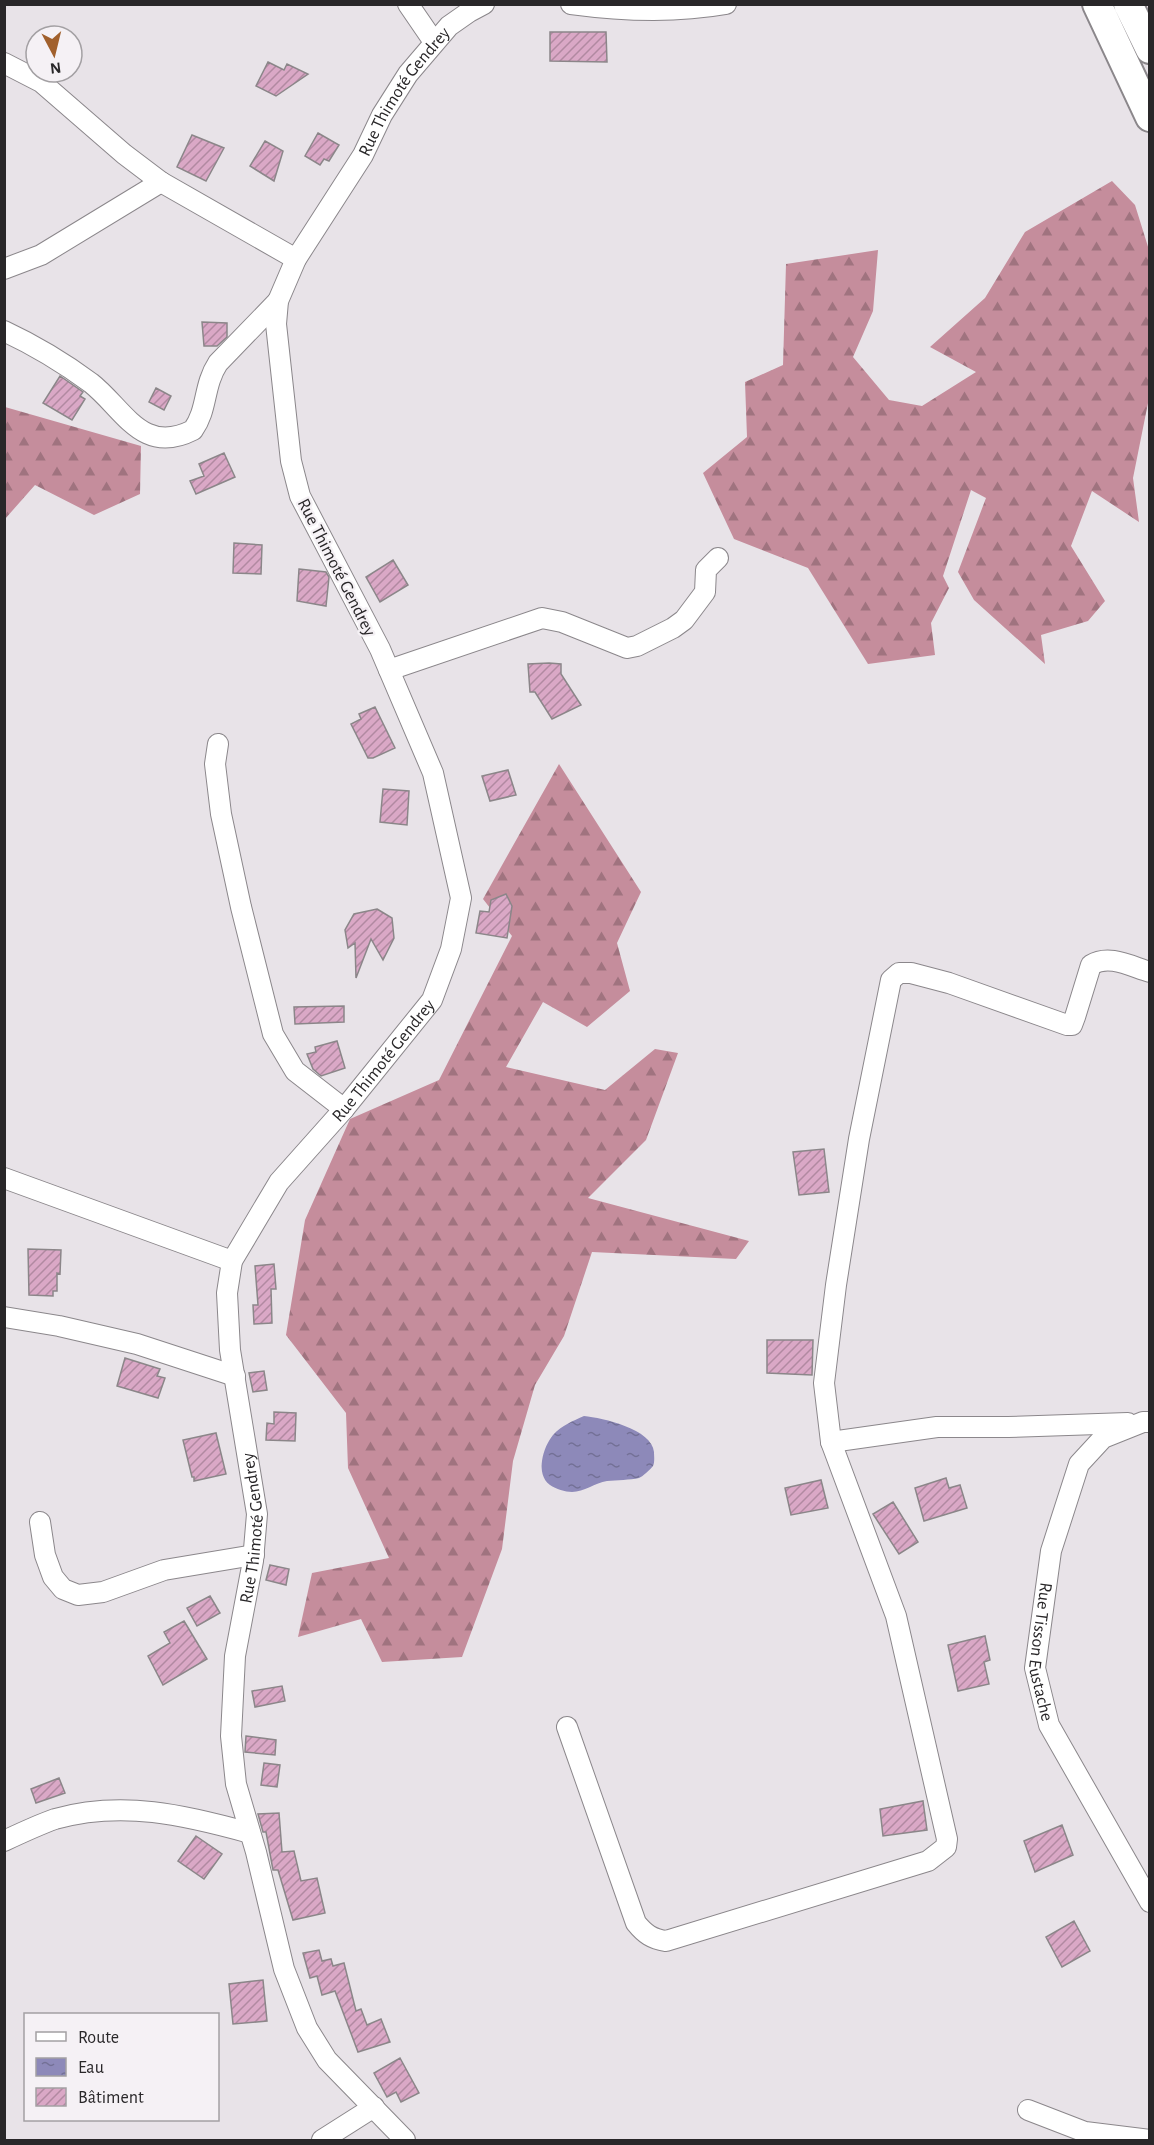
<svg xmlns="http://www.w3.org/2000/svg" width="1154" height="2145" font-family="'Alegreya Sans',sans-serif">
	<style>
		.forest { fill: url(#forest-firs) }
		.water { fill: url(#water-ripples) }
		.building { fill: url(#building-hatch); stroke: #8b8689; stroke-width: 1.5 }
		.lines { fill: none; stroke-linecap: round; stroke-linejoin: round }
		.minor-casing { stroke: #8b878b; stroke-width: 22 }
		.highway-casing { stroke: #8b878b; stroke-width: 32 }
		.minor { stroke: #fff; stroke-width: 20 }
		.highway { stroke: #fff; stroke-width: 28 }
		.labels { text-anchor: middle; stroke-width: 4.5; stroke-linejoin: round; paint-order: stroke }
		.street-label { font-size: 18px; fill: #292729; stroke: #f5f1f5 }
	</style>
	<defs>
		<pattern id="forest-firs" width="22" height="20" patternUnits="userSpaceOnUse" patternTransform="scale(1.5)"><rect width="22" height="20" fill="#c58d9c"/><path d="M5 1l3.5 6h-7zM16 11l3.5 6h-7z" fill="#a0737f"/></pattern>
		<pattern id="water-ripples" width="26" height="14" patternUnits="userSpaceOnUse" patternTransform="scale(1.5)"><rect width="26" height="14" fill="#8d89b9"/><path d="M2 4q2-2 4 0t4 0M15 11q2-2 4 0t4 0" fill="none" stroke="#737096"/></pattern>
		<pattern id="building-hatch" width="6" height="6" patternUnits="userSpaceOnUse" patternTransform="scale(1.5)"><rect width="6" height="6" fill="#daa8c6"/><path d="M-1 1l2-2M0 6l6-6M5 7l2-2" fill="none" stroke="#b189a1"/></pattern>
	</defs>
	<rect width="100%" height="100%" fill="#e8e3e8"/>
	<path class="forest" d="M1112 181 1135 205 1149 250V398L1133 478 1139 522 1092 491 1071 546 1105 601 1088 621 1041 635 1045 664 974 600 958 572 986 498 971 490 943 576 949 588 931 623 935 655 868 664 808 568 734 539 703 473 747 437 745 382 783 365 786 264 878 250 873 311 853 357 889 400 922 406 976 372 930 347 985 298 1025 232Z
		M5 407 141 446 140 494 94 515 35 485 5 519Z
		M559 764 641 892 617 943 630 991 587 1027 543 1002 506 1067 605 1090 655 1049 678 1053 646 1140 588 1198 749 1241 736 1259 592 1252 564 1336 535 1385 513 1461 502 1549 462 1657 382 1662 361 1619 298 1637 312 1573 389 1558 348 1468 346 1413 286 1335 305 1220 350 1119 439 1080 512 936 483 899Z"/>
	<path class="water" d="M584 1416C603 1418 652 1429 654 1452 654 1456 655 1462 653 1466 651 1469 642 1477 639 1478 630 1480 617 1480 607 1481 595 1483 584 1492 572 1492 565 1492 556 1489 550 1485 535 1474 543 1447 553 1435 562 1425 573 1421 584 1416Z"/>
	<path class="building" d="M550 32H606L607 62 550 61Z
		M268 62 284 70 287 64 308 74 276 96 256 86Z
		M318 133 339 145 329 161 324 159 320 165 305 156Z
		M192 135 224 148 206 181 177 167Z
		M265 141 283 151 274 181 250 166Z
		M202 322 227 323V337L217 346H204Z
		M60 376 83 392 80 396 85 399 72 420 43 403Z
		M156 388 171 396 164 410 149 402Z
		M224 453 235 477 196 494 190 481 204 476 199 464Z
		M234 543 262 545 261 574 233 573Z
		M393 560 408 585 380 602 366 577Z
		M299 569 326 572 329 577 326 606 297 601Z
		M549 663 561 664V674L581 705 552 719 535 692H530L528 664Z
		M375 707 395 748 373 758H368L351 724 361 719 359 714Z
		M508 770 516 795 490 801 482 776Z
		M383 789 409 791 407 825 380 822Z
		M506 894 512 906 507 938 476 933 480 911 489 912 491 900Z
		M377 909 392 918 394 938 383 960 371 939 356 978 355 943 348 948 345 930 354 914Z
		M344 1006V1022L295 1024 294 1007Z
		M337 1041 345 1068 321 1076 313 1069 307 1054 316 1052 315 1047Z
		M824 1149 829 1192 799 1195 793 1152Z
		M28 1249 61 1250 60 1274 57 1273V1291H53V1296L29 1295Z
		M274 1264 276 1289H271L272 1323 254 1324 253 1305H258L255 1266Z
		M767 1340H813L812 1375 767 1373Z
		M125 1358 160 1369 157 1376 165 1378 158 1398 117 1386Z
		M264 1371 267 1390 253 1392 249 1373Z
		M274 1412 296 1413 295 1441 266 1440 267 1423 274 1424Z
		M216 1433 226 1474 194 1481V1477H192L183 1440Z
		M946 1478 949 1488 960 1485 967 1508 924 1521 915 1488Z
		M821 1480 828 1508 791 1515 785 1488Z
		M893 1502 918 1542 899 1554 873 1514Z
		M270 1565 289 1569 286 1585 266 1580Z
		M210 1596 220 1613 197 1626 187 1608Z
		M184 1621 207 1659 163 1685 148 1656 170 1643 164 1632Z
		M985 1636 990 1660 984 1662 989 1684 958 1691 948 1645Z
		M282 1686 285 1701 255 1707 252 1691Z
		M246 1736 276 1740 275 1755 245 1752Z
		M264 1763 280 1765 277 1787 261 1785Z
		M59 1778 65 1793 36 1803 31 1789Z
		M923 1801 927 1830 883 1836 880 1809Z
		M279 1813 282 1852 294 1851 301 1881 317 1878 325 1913 293 1920 278 1870H273L266 1832H263L258 1814Z
		M1062 1825 1073 1855 1035 1872 1024 1841Z
		M196 1836 222 1854 204 1879 178 1861Z
		M1074 1921 1090 1951 1062 1967 1046 1937Z
		M319 1950 322 1961 331 1959 333 1966 344 1963 356 2011 361 2009 367 2025 381 2019 390 2042 358 2052 335 1991 322 1995 317 1976 310 1978 303 1953Z
		M263 1980 267 2021 233 2024 229 1984Z
		M400 2058 419 2093 401 2102 396 2092 387 2097 374 2073Z"/>
	<g class="lines">
		<defs>
			<g id="minor">
				<path d="M408 4 434 42"/>
				<path d="M571 4C623 11 675 13 726 4"/>
				<path d="M4 63 41 82 124 154 161 182 296 259"/>
				<path d="M4 269 41 255 161 182"/>
				<path d="M4 331C34 345 64 363 91 383 124 409 142 456 193 430 208 409 203 386 218 363L278 301"/>
				<path d="M389 670 542 618 562 622 627 648 637 646 673 628 684 620 705 592 706 570 718 558"/>
				<path d="M218 744 215 764 221 814 241 907 273 1034 295 1071 344 1109"/>
				<path d="M4 1178 232 1261"/>
				<path d="M4 1317 59 1326 137 1344 235 1376"/>
				<path id="s1" d="M1150 1422H1143L1103 1438 1079 1464 1051 1551 1035 1668 1049 1725 1150 1902"/>
				<path d="M831 1442 937 1427H1008L1128 1423"/>
				<path d="M40 1522 45 1555 53 1577 63 1589 78 1595 103 1592 164 1570 254 1555"/>
				<path d="M567 1727 636 1923C645 1934 652 1939 666 1941L928 1861 946 1847 947 1839 896 1616 831 1442 824 1383 836 1285 859 1139 891 980 899 973H911L949 983 1067 1025H1072L1075 1017 1091 965C1109 954 1130 966 1150 972"/>
				<path d="M4 1841C21 1833 38 1825 55 1819 122 1800 185 1815 250 1833"/>
				<path d="M1028 2110 1085 2132 1150 2140"/>
				<path d="M322 2140 374 2107"/>
				<path id="s2" d="M405 2140 327 2060 307 2028 284 1969 256 1852 236 1784 231 1736 235 1656 253 1561 257 1514 230 1350 227 1293 232 1261 279 1182 344 1109 432 1000 451 949 461 898 433 773 380 649 300 496 291 461 276 324 278 301 296 259 363 155 382 115 408 74 449 26 469 12 484 4"/>
			</g>
			<path id="highway" d="M1097 4 1150 117
				M1128 4 1150 49"/>
		</defs>
		<use href="#minor" class="minor-casing"/>
		<use href="#highway" class="highway-casing"/>
		<use href="#minor" class="minor"/>
		<use href="#highway" class="highway"/>
	</g>
	<g class="labels">
		<g class="street-label">
			<text dy="6" stroke="none"><textPath href="#s2" startOffset="2246">Rue Thimoté Gendrey</textPath></text>
			<text transform="translate(337 567) rotate(63)" y="6">Rue Thimoté Gendrey</text>
			<text dy="6" stroke="none"><textPath href="#s2" startOffset="1184">Rue Thimoté Gendrey</textPath></text>
			<text dy="6" stroke="none"><textPath href="#s2" startOffset="662">Rue Thimoté Gendrey</textPath></text>
			<text dy="6" stroke="none"><textPath href="#s1" startOffset="279">Rue Tisson Eustache</textPath></text>
		</g>
	</g>
	<rect width="1154" height="2145" fill="none" stroke="#292729" stroke-width="12"/>
	<rect x="24" y="2013" width="195" height="108" fill="#f5f1f5" stroke="#a3a0a3" stroke-width="1.5"/>
	<rect x="36" y="2032" width="30" height="9" fill="#ffffff" stroke="#a3a0a3" stroke-width="1.5"/>
	<text x="78" y="2043" font-size="18" fill="#292729">Route</text>
	<rect x="36" y="2058" width="30" height="18" fill="url(#water-ripples)" stroke="#a3a0a3" stroke-width="1.5"/>
	<text x="78" y="2073" font-size="18" fill="#292729">Eau</text>
	<rect x="36" y="2088" width="30" height="18" fill="url(#building-hatch)" stroke="#a3a0a3" stroke-width="1.5"/>
	<text x="78" y="2103" font-size="18" fill="#292729">Bâtiment</text>
	<g transform="translate(54 54) rotate(173)"><circle r="28" fill="#f5f1f5" stroke="#a3a0a3" stroke-width="1.5"/>
	<path d="M0-4.5L10 22L0 15L-10 22Z" fill="#a1602c"/>
	<text y="-9" font-size="16" font-weight="bold" text-anchor="middle" fill="#292729">N</text>
	</g>
</svg>
